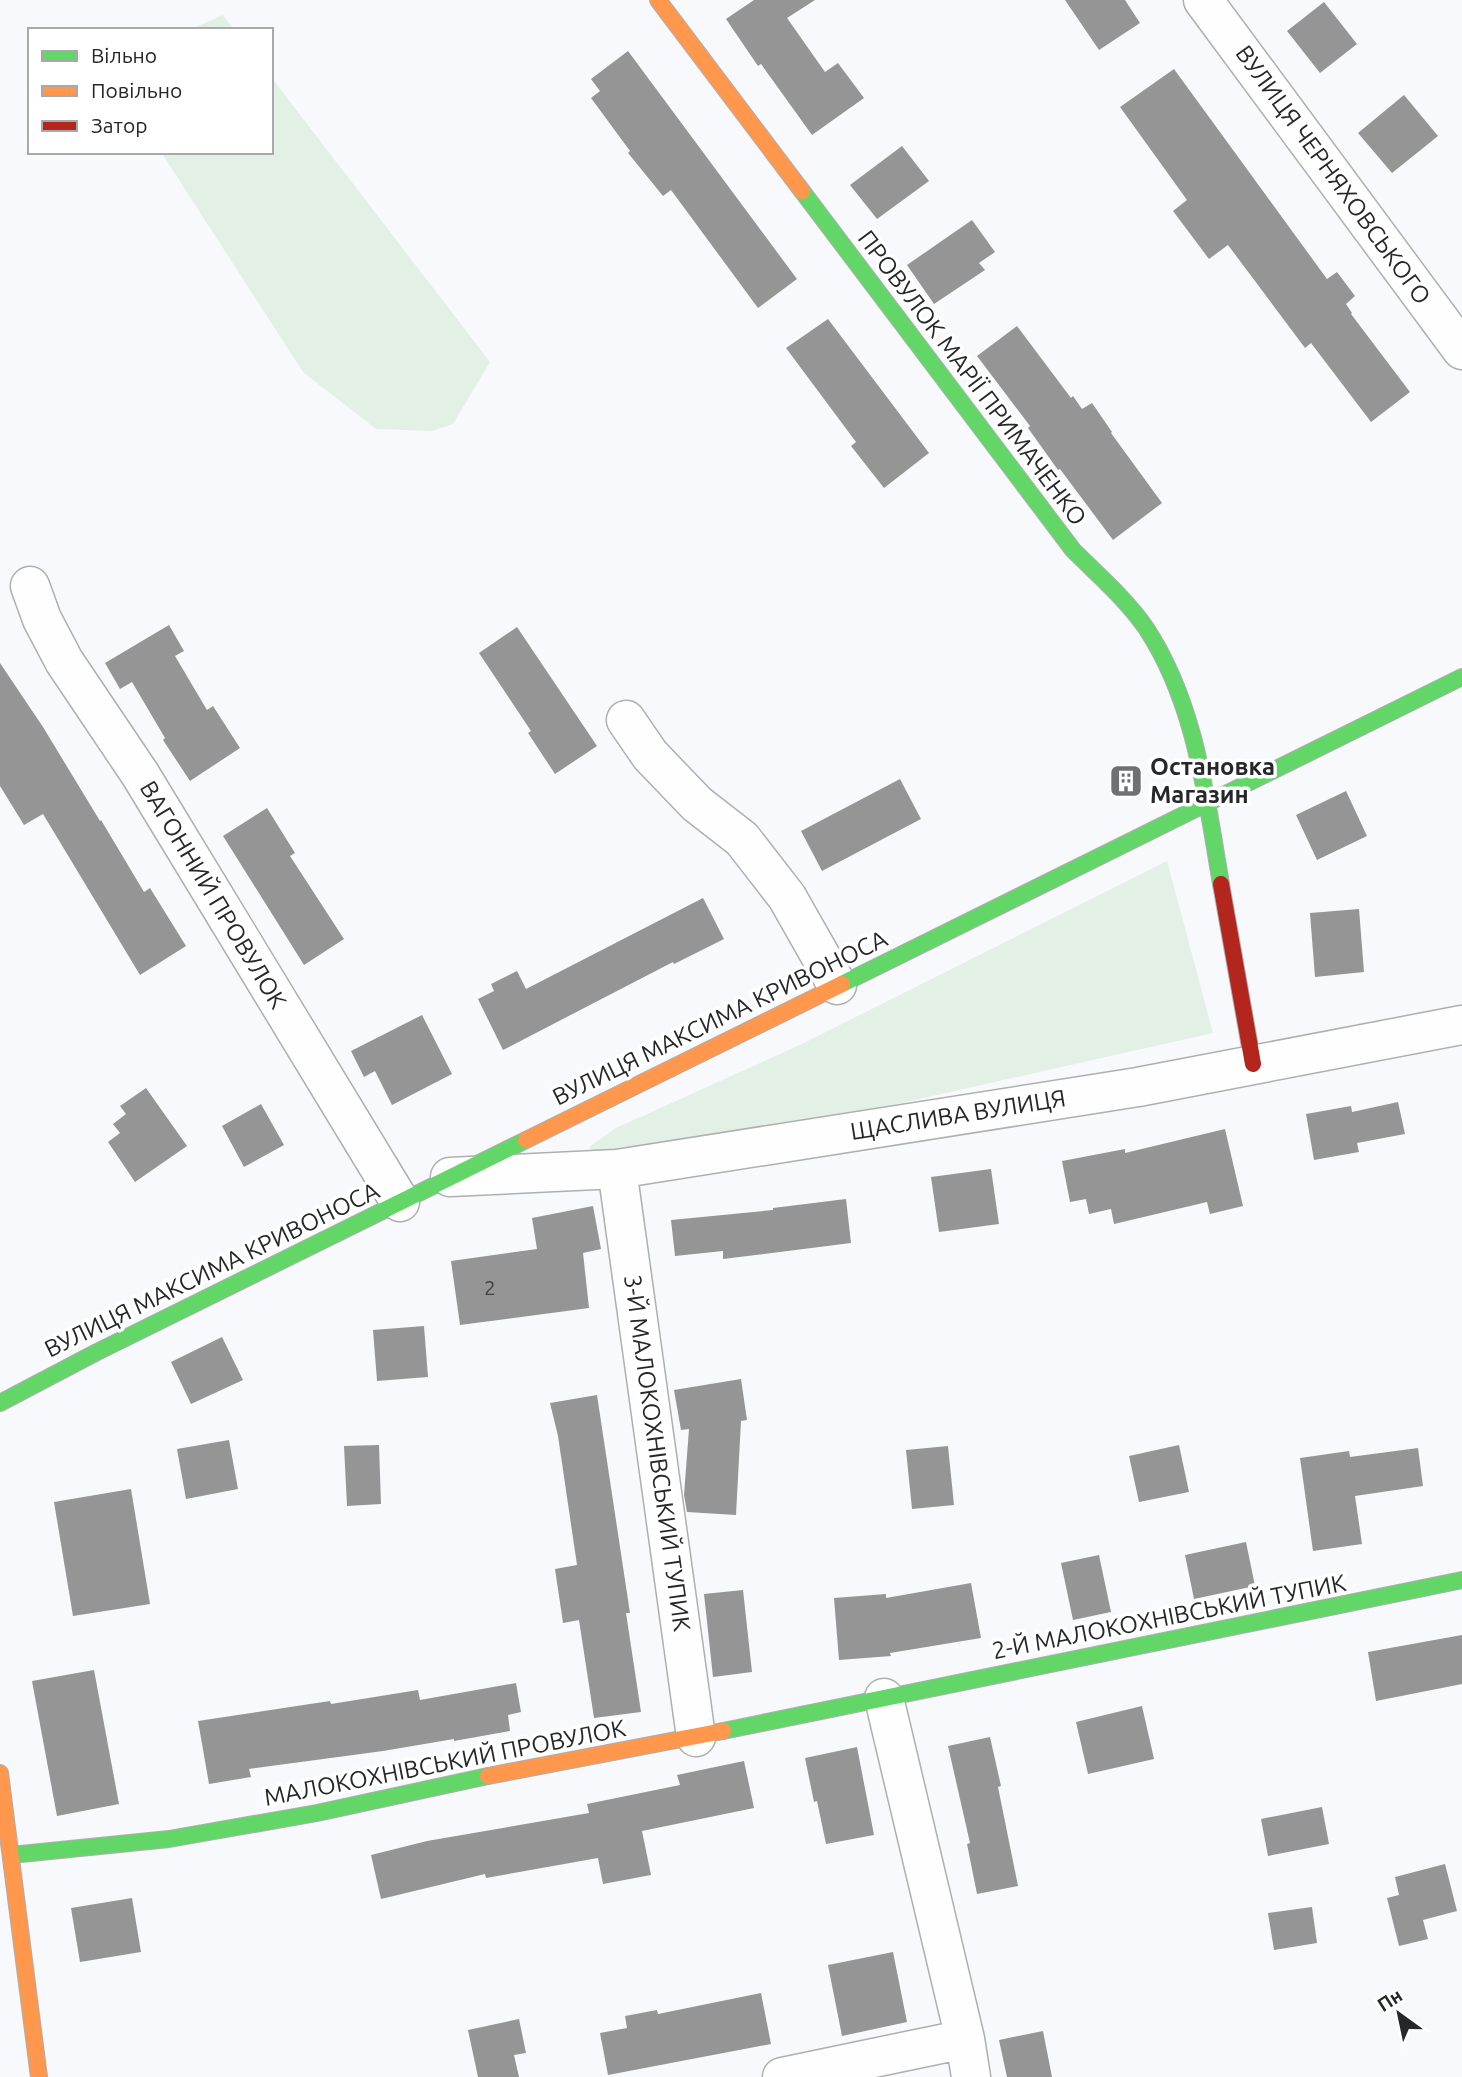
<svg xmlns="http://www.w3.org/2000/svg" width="1462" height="2077" font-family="Ubuntu,sans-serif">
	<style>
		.green { fill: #e2f0e5 }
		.building { fill: #959595 }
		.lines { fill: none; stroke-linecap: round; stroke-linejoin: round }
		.street-casing { stroke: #adafb1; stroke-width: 41 }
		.fast-casing { stroke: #adafb1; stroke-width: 18 }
		.slow-casing { stroke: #adafb1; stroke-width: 18 }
		.jam-casing { stroke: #adafb1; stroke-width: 18 }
		.street { stroke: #fefeff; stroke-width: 38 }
		.fast { stroke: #63d668; stroke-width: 16 }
		.slow { stroke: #ff974d; stroke-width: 16 }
		.jam { stroke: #b3261e; stroke-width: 16 }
		.labels { text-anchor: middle; stroke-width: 7; stroke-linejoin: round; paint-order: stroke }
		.number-label { font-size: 21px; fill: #424245 }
		.street-label { font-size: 24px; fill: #26272a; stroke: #fff }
		.poi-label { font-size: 24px; font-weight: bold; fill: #26272a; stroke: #fff; text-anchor: start }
	</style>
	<rect width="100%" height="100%" fill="#f7f9fc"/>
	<path class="green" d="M223 15 234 30H189Z
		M271 77 490 362 453 424 432 431 376 429 303 372 161 152H271Z
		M1167 861 1213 1033 875 1109 598 1157 589 1147 616 1128 802 1044Z"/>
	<path class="building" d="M754 0H815L787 18 825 72 838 63 864 98 812 135 761 64 758 66 726 19Z
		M1065 0H1125L1140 23 1099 50Z
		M1324 2 1357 44 1320 73 1287 31Z
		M628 51 797 279 758 308 671 190 663 196 628 153 630 151 591 98 600 91 591 79Z
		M1174 69 1327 279 1337 272 1355 296 1346 304 1352 313 1351 314 1410 392 1371 422 1311 343 1305 348 1228 245 1209 259 1173 211 1187 200 1120 107Z
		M1404 95 1438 136 1392 173 1358 133Z
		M902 146 929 181 877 219 850 185Z
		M972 220 995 252 979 263 985 270 934 304 907 265Z
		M828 319 929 453 884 488 851 446 856 442 786 348Z
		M1017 326 1071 398 1073 396 1082 409 1092 403 1112 432 1111 433 1162 503 1113 540 1060 469 1058 470 1028 428 1030 426 977 356Z
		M169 625 184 651 175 656 207 710 213 706 240 748 190 781 163 740 165 738 132 682 120 689 105 663Z
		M517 627 597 746 555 774 528 733 531 731 479 653Z
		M0 663 43 727 100 821 101 820 144 892 150 888 186 946 140 975 43 814 24 825 0 786Z
		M900 779 921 819 822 871 801 831Z
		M1346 791 1367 836 1317 860 1296 815Z
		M267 808 295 853 290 856 344 939 304 965 223 836Z
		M703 898 724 939 674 964 673 962 503 1050 478 999 494 991 491 984 517 971 526 989Z
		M1359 909 1364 972 1315 977 1310 913Z
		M422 1015 452 1074 392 1105 375 1071 364 1077 351 1051Z
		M146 1088 187 1146 135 1182 108 1142 120 1133 113 1124 126 1114 120 1106Z
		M1398 1102 1405 1134 1357 1143 1359 1152 1314 1160 1306 1114 1351 1106 1352 1112Z
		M261 1104 284 1145 244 1167 222 1126Z
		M1225 1129 1243 1206 1210 1214 1207 1202 1114 1224 1111 1209 1089 1214 1086 1199 1070 1202 1062 1161 1125 1149V1153Z
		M991 1169 999 1224 939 1232 931 1177Z
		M846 1199 851 1243 723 1259V1251L675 1256 671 1220 773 1210V1208Z
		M593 1206 601 1249 583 1253 589 1308 460 1325 451 1261 537 1249 532 1218Z
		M424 1326 428 1377 377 1381 373 1330Z
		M222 1337 243 1380 191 1404 171 1362Z
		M741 1379 747 1420 741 1421 736 1515 687 1512 684 1495 689 1429 681 1430 674 1390Z
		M597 1395 630 1613H626L641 1712 594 1718 579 1620 563 1623 555 1569 577 1565 558 1436 550 1403Z
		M229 1440 238 1489 186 1499 177 1449Z
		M379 1445 381 1504 347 1506 344 1446Z
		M1179 1445 1189 1492 1139 1502 1129 1456Z
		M948 1446 954 1505 912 1509 906 1450Z
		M1418 1448 1423 1486 1355 1496 1362 1544 1313 1551 1300 1458 1349 1451 1350 1457Z
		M131 1489 150 1604 73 1616 54 1502Z
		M1246 1542 1255 1586 1194 1599 1185 1555Z
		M1099 1555 1111 1612 1073 1620 1061 1563Z
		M971 1583 981 1638 890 1653 891 1656 839 1660 834 1598 886 1594V1598Z
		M743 1590 752 1672 713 1677 704 1594Z
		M1462 1635V1684L1376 1701 1368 1652Z
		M94 1670 119 1804 57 1816 32 1681Z
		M516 1683 521 1712 508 1715 510 1731 454 1741V1739L383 1751 249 1769 251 1777 209 1784 198 1721 330 1701 331 1704 418 1690 420 1700Z
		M1142 1706 1154 1759 1088 1774 1076 1722Z
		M990 1737 1001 1786 998 1787 1018 1886 977 1894 967 1844 970 1843 948 1746Z
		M857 1747 874 1835 826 1844 817 1801 814 1802 805 1758Z
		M744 1761 754 1808 642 1831 651 1875 603 1884 598 1858 486 1878 485 1874 381 1899 371 1855 427 1841 589 1813 587 1804 680 1785 677 1775Z
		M1322 1807 1329 1844 1268 1856 1261 1819Z
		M1445 1864 1457 1911 1423 1920 1428 1939 1399 1946 1387 1898 1399 1895 1395 1877Z
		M132 1898 141 1952 80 1962 71 1908Z
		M1312 1907 1317 1943 1274 1950 1268 1913Z
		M893 1952 907 2022 842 2036 828 1965Z
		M761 1993 771 2044 608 2075 600 2033 627 2028 625 2016 657 2010 658 2014Z
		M519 2019 526 2053 514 2055 519 2077H478L468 2030Z
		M1043 2031 1052 2077H1007L999 2040Z"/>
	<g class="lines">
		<defs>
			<path id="street" d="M1203 0 1462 350
				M30 586 42 619 64 661 140 774 400 1202
				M626 720 650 755 697 804 742 839 787 897 837 985
				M617 1169 696 1737
				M450 1177 617 1169 1138 1087 1462 1025
				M884 1698 965 2039 971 2077
				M782 2077 965 2039"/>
			<path id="fast" d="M802 191 1073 550C1098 575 1126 599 1146 628 1196 704 1206 797 1221 884
				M842 984 1462 677
				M0 1403 97 1352 526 1140
				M723 1731 1462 1580
				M11 1855 169 1839 317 1813 488 1776"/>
			<path id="slow" d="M658 0 802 191
				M526 1140 842 984
				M0 1773 39 2077
				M488 1776 723 1731"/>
			<path id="jam" d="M1221 884 1253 1064"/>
		</defs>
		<use href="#street" class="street-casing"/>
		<use href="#fast" class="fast-casing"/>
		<use href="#slow" class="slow-casing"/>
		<use href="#jam" class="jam-casing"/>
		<use href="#street" class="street"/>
		<use href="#fast" class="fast"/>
		<use href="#slow" class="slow"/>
		<use href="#jam" class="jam"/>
	</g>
	<defs>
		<symbol id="building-square" viewBox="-11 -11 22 22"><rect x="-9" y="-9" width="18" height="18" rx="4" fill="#6f7074" stroke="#fff"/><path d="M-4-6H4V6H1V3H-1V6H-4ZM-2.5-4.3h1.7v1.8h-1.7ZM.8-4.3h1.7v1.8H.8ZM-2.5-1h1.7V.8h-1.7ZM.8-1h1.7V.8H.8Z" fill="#fff"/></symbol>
	</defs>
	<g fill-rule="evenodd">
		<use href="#building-square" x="1107" y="762" width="38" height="38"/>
	</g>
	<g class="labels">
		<g class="number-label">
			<text x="490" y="1295">2</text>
		</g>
		<g class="street-label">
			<text transform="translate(1333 175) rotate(54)" y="8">ВУЛИЦЯ ЧЕРНЯХОВСЬКОГО</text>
			<text transform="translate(972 378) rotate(53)" y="8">ПРОВУЛОК МАРІЇ ПРИМАЧЕНКО</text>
			<text transform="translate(213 895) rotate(59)" y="8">ВАГОННИЙ ПРОВУЛОК</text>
			<text transform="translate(720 1018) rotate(-26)" y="8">ВУЛИЦЯ МАКСИМА КРИВОНОСА</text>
			<text transform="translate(958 1115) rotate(-9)" y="8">ЩАСЛИВА ВУЛИЦЯ</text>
			<text transform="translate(212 1270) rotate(-26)" y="8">ВУЛИЦЯ МАКСИМА КРИВОНОСА</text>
			<text transform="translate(657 1453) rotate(82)" y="8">3-Й МАЛОКОХНІВСЬКИЙ ТУПИК</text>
			<text transform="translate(1169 1617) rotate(-11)" y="8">2-Й МАЛОКОХНІВСЬКИЙ ТУПИК</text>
			<text transform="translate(445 1763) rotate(-11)" y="8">МАЛОКОХНІВСЬКИЙ ПРОВУЛОК</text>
		</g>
		<g class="poi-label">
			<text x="1150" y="775">Остановка<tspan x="1150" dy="28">Магазин</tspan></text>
		</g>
	</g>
	<rect x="28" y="28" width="245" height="126" fill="#ffffff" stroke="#a8a9aa" stroke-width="2"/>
	<rect x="42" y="51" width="35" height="10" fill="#63d668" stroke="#a8a9aa" stroke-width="2"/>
	<text x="91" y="63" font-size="21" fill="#26272a">Вільно</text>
	<rect x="42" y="86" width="35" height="10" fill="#ff974d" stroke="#a8a9aa" stroke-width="2"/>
	<text x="91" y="98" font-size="21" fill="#26272a">Повільно</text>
	<rect x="42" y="121" width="35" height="10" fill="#b3261e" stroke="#a8a9aa" stroke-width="2"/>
	<text x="91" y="133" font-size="21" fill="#26272a">Затор</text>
	<g transform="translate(1399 2014) rotate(327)" stroke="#ffffff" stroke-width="5" paint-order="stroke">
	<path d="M0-5L12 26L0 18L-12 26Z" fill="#26272a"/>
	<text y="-10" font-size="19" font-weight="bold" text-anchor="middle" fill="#26272a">Пн</text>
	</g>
</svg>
